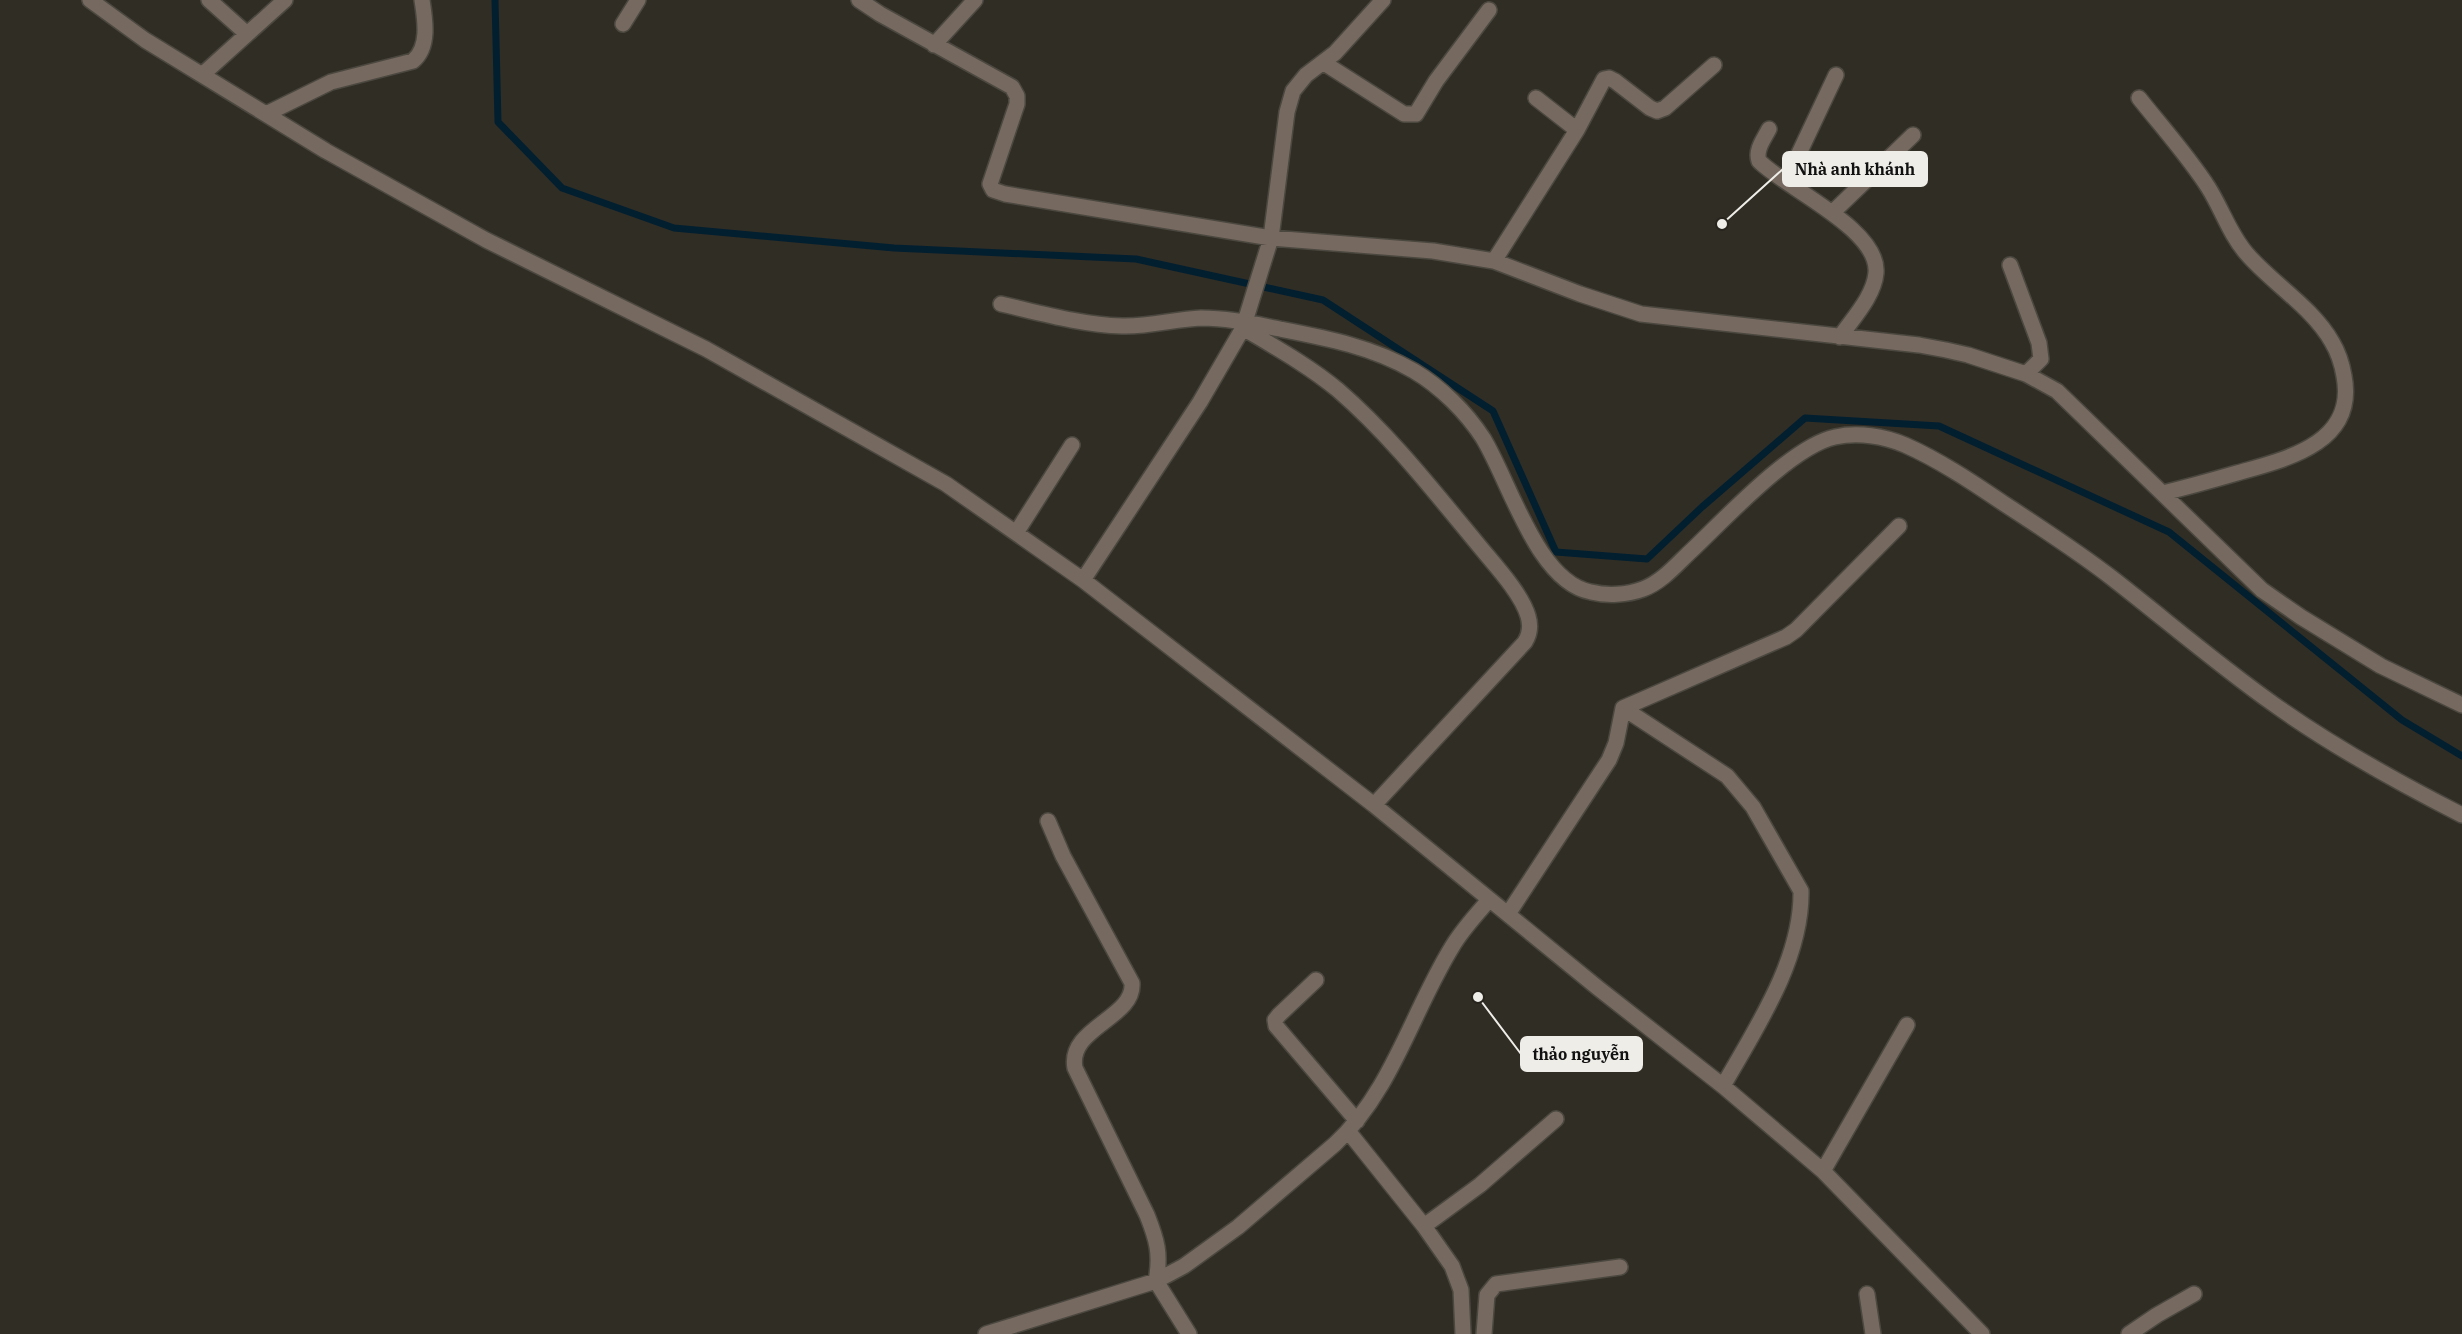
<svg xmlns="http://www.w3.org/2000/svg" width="2462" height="1334" font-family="'IBM Plex Serif',serif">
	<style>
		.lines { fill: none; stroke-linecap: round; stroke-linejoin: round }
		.stream { stroke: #021f30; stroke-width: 7 }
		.minor-casing { stroke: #4b4840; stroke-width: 18 }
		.minor { stroke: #766960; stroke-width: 15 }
		.leader { fill: none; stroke: #efede8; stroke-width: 2 }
		.callout-dot { fill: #efede8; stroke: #26241c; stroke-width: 2 }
		.callout { fill: #efede8; stroke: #efede8; stroke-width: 2 }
		.callout-label { font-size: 16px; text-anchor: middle; font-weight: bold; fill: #111 }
	</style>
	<rect width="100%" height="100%" fill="#302d25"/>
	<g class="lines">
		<path class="stream" d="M495 0 498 122 562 188 674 228 894 248 1136 259 1323 300 1493 411 1556 552 1647 559 1702 507 1805 418 1939 426 2169 532 2402 720 2462 756"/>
		<defs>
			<path id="minor" d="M90 0 145 40 326 151 486 240 706 349 946 484 1083 580 1374 805 1598 988 1723 1086 1823 1171 1982 1334
				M209 0 247 34
				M859 0 880 14 1012 87 1017 96V104L990 184 993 190 1005 194 1271 238 1433 251 1494 261 1580 294 1641 314 1919 345 1946 350 1968 355 2026 374 2057 391 2262 590 2301 617 2381 666 2462 705
				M623 24 638 0
				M934 45 975 0
				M1324 63 1404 114H1416L1436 81 1489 10
				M202 75 285 0
				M1536 98 1577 130
				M2139 98C2162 127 2188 156 2208 187 2222 209 2230 235 2247 254 2273 284 2312 307 2332 342 2338 352 2342 364 2344 376 2357 443 2287 459 2237 473 2213 480 2188 487 2163 493
				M266 114 331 82 413 61C430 47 425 19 422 0
				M1769 129C1764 139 1755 150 1759 161 1785 188 1880 229 1876 273 1874 296 1853 318 1840 337
				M1786 181 1836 75
				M1832 213 1913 135
				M1494 261 1577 130 1604 79 1609 78 1615 81 1650 108 1657 111 1665 108 1714 65
				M2010 265 2039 343 2041 359 2026 374
				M1001 304C1040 313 1082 325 1122 326 1149 327 1175 319 1201 318 1228 318 1254 324 1280 329 1326 338 1373 347 1414 371 1441 387 1466 412 1483 438 1510 482 1537 582 1591 592 1607 596 1627 595 1643 589 1662 582 1677 564 1691 551 1725 519 1792 446 1835 437 1858 432 1884 436 1905 445 1939 460 1972 482 2003 503 2040 527 2077 551 2112 578 2166 620 2217 664 2272 703 2332 746 2397 782 2462 815
				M1243 328C1275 347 1309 366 1338 390 1390 435 1432 489 1476 542 1492 562 1521 592 1528 616 1531 626 1530 634 1525 642L1374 805
				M1016 533 1072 445
				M1083 580 1200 402 1243 328 1271 238 1287 112 1293 91 1306 75 1335 53 1383 0
				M1623 708 1727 776 1753 807 1801 891C1802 960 1756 1028 1723 1086
				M1623 708 1786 637 1796 630 1899 526
				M1048 821 1063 856 1132 983C1135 1018 1067 1028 1075 1068L1147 1215C1157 1240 1161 1254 1156 1281L1189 1334
				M1508 914 1609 760 1616 743 1623 708
				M1316 980 1279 1015 1275 1020 1276 1026 1357 1121
				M1348 1131 1424 1226 1452 1266 1461 1290 1463 1334
				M1823 1171 1907 1025
				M1424 1226 1480 1185 1556 1119
				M1867 1294 1873 1334
				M986 1334 1156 1281 1184 1266 1238 1227 1335 1144C1392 1091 1412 1012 1452 947 1462 930 1476 915 1489 900
				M1484 1334 1487 1295 1496 1284 1620 1267
				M2129 1334 2157 1315 2194 1294"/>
		</defs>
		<use href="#minor" class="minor-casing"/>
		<use href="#minor" class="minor"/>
	</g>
	<path class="leader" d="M1722 224L1783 169M1478 997L1521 1054"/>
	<g class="callout-dot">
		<circle cx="1722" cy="224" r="6"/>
		<circle cx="1478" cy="997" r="6"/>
	</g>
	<g class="callout">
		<rect x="1783" y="152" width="144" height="34" rx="6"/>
		<rect x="1521" y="1037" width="121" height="34" rx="6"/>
	</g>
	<g class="callout-label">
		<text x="1855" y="175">Nhà anh khánh</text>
		<text x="1581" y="1060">thảo nguyễn</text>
	</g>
</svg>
